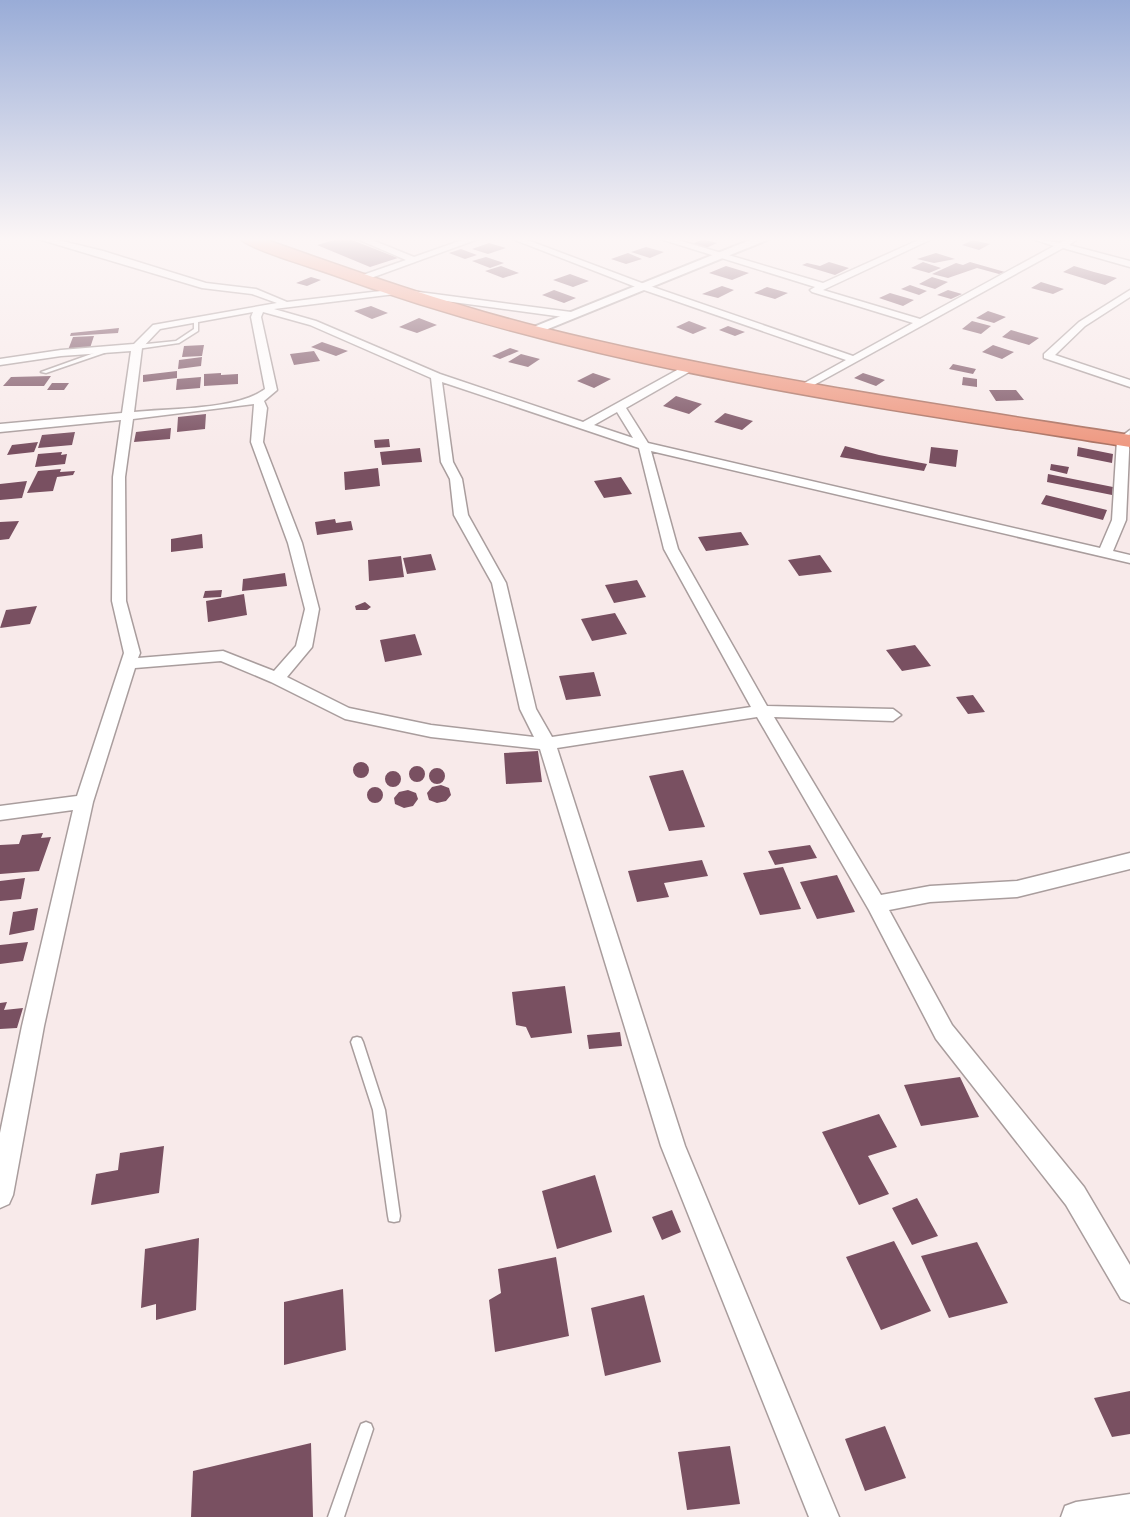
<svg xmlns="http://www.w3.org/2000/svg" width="1130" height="1517" font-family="'Fira Sans',sans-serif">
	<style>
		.building { fill: #795061 }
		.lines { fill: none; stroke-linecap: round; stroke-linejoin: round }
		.lane-casing { stroke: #a99d9d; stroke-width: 3 }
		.street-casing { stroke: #a99d9d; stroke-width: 3 }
		.secondary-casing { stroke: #a99d9d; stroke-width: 4 }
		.highway-casing { stroke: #aa7060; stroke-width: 3 }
		.lane { fill: #fff; fill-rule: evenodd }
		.street { fill: #fff; fill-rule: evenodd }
		.secondary { fill: #fff; fill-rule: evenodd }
		.highway { fill: #ee977f; fill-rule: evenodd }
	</style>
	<rect width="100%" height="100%" fill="#f8eaea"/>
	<path class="building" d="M341 238H347L398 258 370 267 317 245Z
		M703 239 717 243 706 248 692 244Z
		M973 240 990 244 979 250 962 245Z
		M489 243 506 248 488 254 472 249Z
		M646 247 664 252 650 258 631 252Z
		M461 249 477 255 465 259 449 253Z
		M628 253 642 259 626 264 611 259Z
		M936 253 955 259 934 263 917 259Z
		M486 257 504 263 490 268 472 261Z
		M829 262 849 268 835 275 802 265 807 263 820 266Z
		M923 262 941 268 929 273 911 268Z
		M970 262 1005 272 999 274 977 268 948 278 932 274 956 263 963 265Z
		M501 266 519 273 503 278 485 271Z
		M726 266 749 273 732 280 709 273Z
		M1074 266 1094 272 1117 278 1105 285 1063 272Z
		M570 274 589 281 573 287 553 280Z
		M311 277 321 280 307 286 296 283Z
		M932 277 948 282 935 289 919 284Z
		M1041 282 1064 289 1053 294 1031 288Z
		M910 285 927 291 919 295 901 289Z
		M722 286 734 290 718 298 702 294Z
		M767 287 788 293 775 299 754 293Z
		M554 290 576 298 564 303 542 295Z
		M948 290 962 294 951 299 937 295Z
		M890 293 914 300 903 306 879 298Z
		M371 306 388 313 372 319 354 311Z
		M988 311 1006 317 994 323 976 318Z
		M419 318 437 325 417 333 399 327Z
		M689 321 707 328 693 334 676 327Z
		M972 321 991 326 981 334 962 329Z
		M728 326 745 332 735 336 719 330Z
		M119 328 118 333 70 336 71 333Z
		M1011 330 1039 338 1029 345 1002 337Z
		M94 336 90 348 68 350 73 337Z
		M322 342 348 351 336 356 311 347Z
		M204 345 202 356 182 357 184 346Z
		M993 345 1014 352 1002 359 982 352Z
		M510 348 519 351 500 359 492 356Z
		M314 351 320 361 294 365 290 354Z
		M521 354 540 359 528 367 508 362Z
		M202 357 201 366 178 369 179 360Z
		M953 364 976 369 973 374 949 369Z
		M177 371V378L143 382V375Z
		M221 373V375L238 374V384L204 386V374Z
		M593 373 611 379 594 388 577 381Z
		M863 373 885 380 876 386 854 378Z
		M51 376 44 386H3L11 377Z
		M201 377 200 388 176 390 177 379Z
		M963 377 977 379V387L962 385Z
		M52 383H69L64 390H47Z
		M989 390H1016L1024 400 996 401Z
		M676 396 702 404 689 414 663 406Z
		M725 413 753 421 742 430 714 422Z
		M206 414 205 429 177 432 178 417Z
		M171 428 170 439 134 442 136 432Z
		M75 432 72 445 38 448 42 435Z
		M389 439 390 447 375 448 374 440Z
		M38 442 34 452 7 455 12 445Z
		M845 446 879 455 927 464 924 471 840 457Z
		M931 447 958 450 956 467 929 463Z
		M1078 447 1113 454 1112 463 1077 456Z
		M420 448 422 462 382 465 380 452Z
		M62 452 61 455 67 454 65 464 35 467 38 454Z
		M1051 464 1069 467 1067 474 1050 470Z
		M378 468 380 486 345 490 344 472Z
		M61 469 60 472 75 471 73 475 57 477 53 491 27 493 38 471Z
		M1048 474 1113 487 1112 495 1047 482Z
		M621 477 632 494 604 498 594 481Z
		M27 481 22 498 0 500V484Z
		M1046 495 1107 510 1103 520 1041 504Z
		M335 519 336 523 351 521 353 530 317 535 315 522Z
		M19 521 9 539 0 540V522Z
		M741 532 749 545 706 551 698 537Z
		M202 534 203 548 171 552V539Z
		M431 554 436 570 407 574 403 558Z
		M820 555 832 572 799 576 788 560Z
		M401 556 404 577 369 581 368 560Z
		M285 573 287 586 242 591 243 579Z
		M637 580 646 597 614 603 605 585Z
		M222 590 221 597 203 598 205 591Z
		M244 594 247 615 208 622 206 601Z
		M365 602 371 607 367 610H356L355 606Z
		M37 606 30 624 0 628 6 610Z
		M615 613 627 634 592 641 581 619Z
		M415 634 422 655 385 662 380 640Z
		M915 645 931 666 902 671 886 650Z
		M594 672 601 696 566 700 559 676Z
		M973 695 985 712 968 714 956 697Z
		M538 751 542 782 506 784 504 753Z
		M353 770a8 8 0 1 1 16 0a8 8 0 1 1-16 0Z
		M409 774a8 8 0 1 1 16 0a8 8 0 1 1-16 0Z
		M429 776a8 8 0 1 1 16 0a8 8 0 1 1-16 0Z
		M683 770 705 827 669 831 649 776Z
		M385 779a8 8 0 1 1 16 0a8 8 0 1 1-16 0Z
		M441 785 449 788 451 795 446 801 437 803 429 800 427 793 432 787Z
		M367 795a8 8 0 1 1 16 0a8 8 0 1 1-16 0Z
		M408 790 416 793 418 799 413 806 404 808 395 804 394 798 399 792Z
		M43 833 41 838 51 837 39 871 0 874V845L19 844 22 835Z
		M810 845 817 858 775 865 768 851Z
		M702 860 708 876 664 883 669 897 637 902 628 871Z
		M783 867 801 909 760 915 743 873Z
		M837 875 855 912 817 919 800 882Z
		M25 878 21 899 0 901V881Z
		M38 908 34 930 9 935 13 912Z
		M28 942 23 961 0 964V945Z
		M565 986 572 1033 531 1038 526 1027 516 1025 512 992Z
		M7 1002 4 1010 23 1008 17 1028 0 1029V1003Z
		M620 1032 622 1046 589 1049 587 1035Z
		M960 1077 979 1117 921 1126 904 1085Z
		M879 1114 897 1147 868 1156 889 1194 859 1205 822 1132Z
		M164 1146 159 1193 91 1205 96 1174 118 1170 120 1153Z
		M595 1175 612 1232 557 1249 542 1191Z
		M917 1198 938 1236 912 1245 892 1208Z
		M672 1210 681 1232 662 1240 652 1217Z
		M199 1238 196 1310 156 1320V1304L141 1308 145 1249Z
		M894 1241 931 1311 881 1330 846 1257Z
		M977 1242 1008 1303 949 1318 921 1256Z
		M556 1257 569 1336 495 1352 489 1300 501 1293 498 1269Z
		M343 1289 346 1350 284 1365V1302Z
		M644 1295 661 1362 605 1376 591 1308Z
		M1130 1391V1434L1112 1437 1094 1398Z
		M885 1426 906 1478 865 1491 845 1439Z
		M311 1443 313 1517H191L193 1471Z
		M730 1446 740 1504 687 1510 678 1452Z"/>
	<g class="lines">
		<defs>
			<path id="lane" d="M196 319 198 320V331L179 343 137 349 134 347 137 345 176 341 194 329V320Z
				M108 348 110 349V351L46 373 41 372Z
				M357 1037 361 1038 363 1042 385 1110 400 1216 399 1221 394 1222 389 1221 388 1216 373 1110 351 1042 353 1038Z
				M366 1422 371 1424 373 1429 344 1517H328L359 1429 361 1424Z"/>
			<path id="street" d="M35 238H50L103 251 206 283 256 289 287 302 398 289V293L395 294 274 309 316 321 440 374 583 422 688 364H696V368L626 408 648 443 1100 548 1112 520 1117 440 1130 430 1126 520 1113 551 1130 555V563L651 451 678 549 767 706 893 709 901 715 893 721 774 717 881 895 930 886 1017 881 1130 853V869L1017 897 930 902 889 910 952 1025 1084 1187 1130 1265V1303L1121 1299 1066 1205 936 1039 869 910 757 717 557 748 685 1146 839 1517H809L661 1146 540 749 431 737 345 719 271 682 221 661 135 668 93 802 44 1026 13 1195 9 1204 0 1208V1133L22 1026 73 810 0 820V806L77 796 124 653 112 601 113 477 121 420 0 432V424L122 413 131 351 61 356 0 365V359L61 350 134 344 153 325 277 303 252 294 202 288ZM253 312 251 317 265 389C237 410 170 408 134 412L142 348 160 329ZM263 312 310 325 431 378 441 462 450 479 454 515 492 583 520 709 534 737 431 725 349 708 287 677 312 647 319 609 302 543 263 442 267 408 264 401 277 390 261 317ZM442 382 639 448 664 549 751 707 552 737 536 709 506 583 468 515 462 479 453 462ZM254 404 251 442 288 543 305 609 296 646 274 671 223 651 138 658 140 653 126 601 125 477 133 419ZM617 412 633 438 594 425Z
				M355 238H367L414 257 468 238H481L360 282 357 281V277L406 260Z
				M510 238H522L647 285 853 356 913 323 812 292 810 290 815 287 657 238H671L823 283 923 238H934L823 290 920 319 1054 246 1030 238 1060 243 1068 238H1079L1069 245 1130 261V267L1063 248 803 391 797 388 799 386 846 360 641 289Z
				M404 290 571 312 576 315 571 318 401 295V291Z
				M1130 290V297L1085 326 1055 355 1130 380V387L1044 358V354L1079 322Z
				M1130 1494V1517H1061L1065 1506 1076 1502Z"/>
			<path id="secondary" d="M755 238H772L538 333H528L526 330Z"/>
			<path id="highway" d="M239 238H261C354 271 447 304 543 328 736 376 934 404 1130 435V447C861 405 588 368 331 274 312 267 251 250 239 238Z"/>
		</defs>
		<use href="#lane" class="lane-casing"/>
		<use href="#street" class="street-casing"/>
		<use href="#secondary" class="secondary-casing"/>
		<use href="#highway" class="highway-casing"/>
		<use href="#lane" class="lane"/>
		<use href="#street" class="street"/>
		<use href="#secondary" class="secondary"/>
		<use href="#highway" class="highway"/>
	</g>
	<linearGradient id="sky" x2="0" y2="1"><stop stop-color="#99acd7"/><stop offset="0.53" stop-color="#fcf6f6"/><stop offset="1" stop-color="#fcf6f6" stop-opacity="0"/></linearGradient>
	<rect width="1130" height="451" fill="url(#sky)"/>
</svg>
